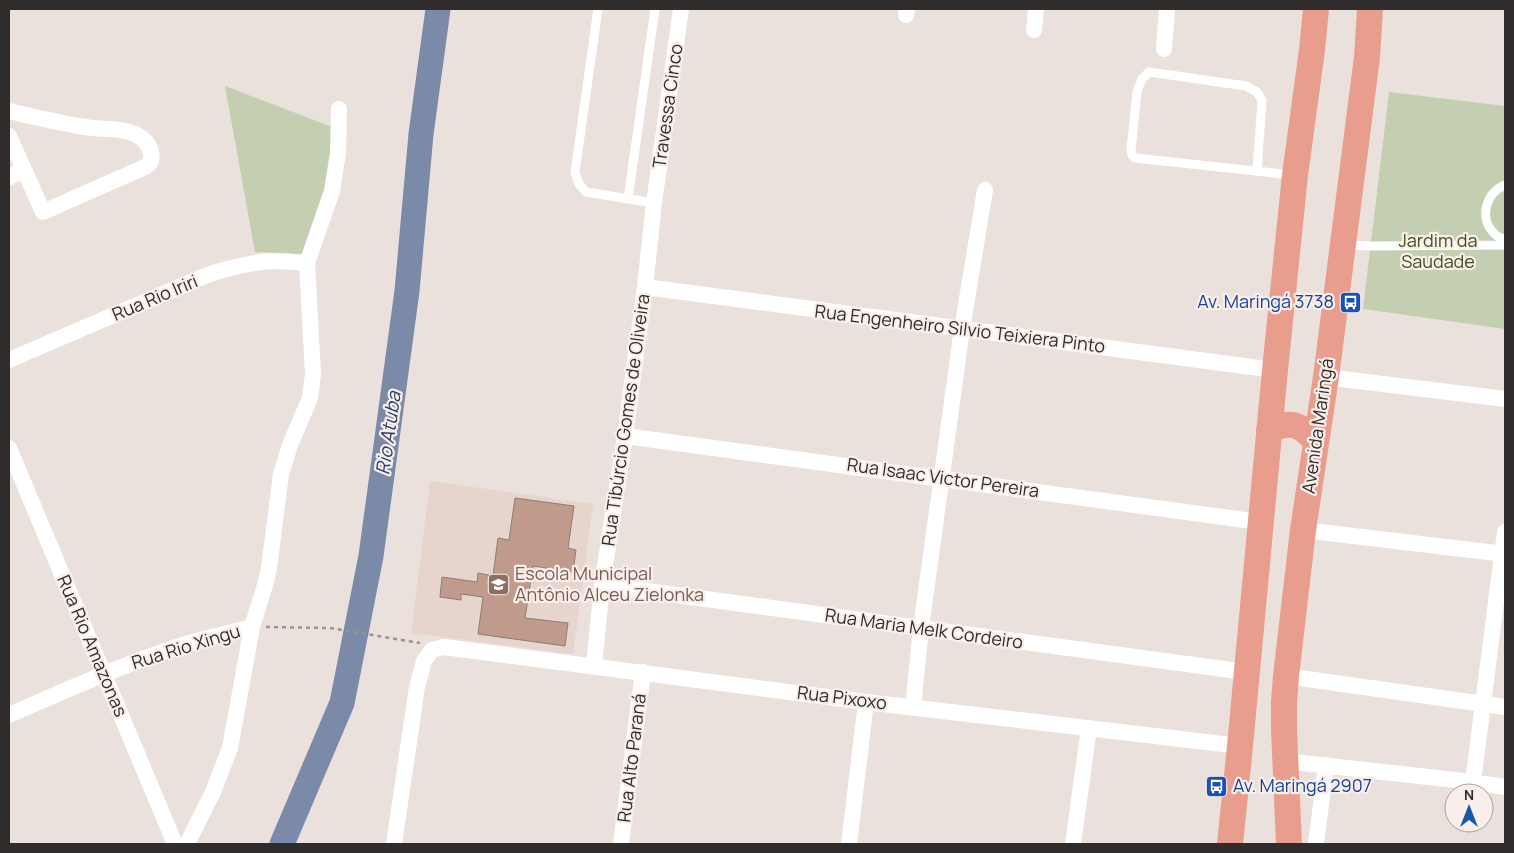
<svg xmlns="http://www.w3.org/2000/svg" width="1514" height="853" font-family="Manrope,sans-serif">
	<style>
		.built { fill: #e6d4cd }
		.green { fill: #c4ceb1 }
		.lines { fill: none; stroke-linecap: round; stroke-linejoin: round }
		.river { stroke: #7b8aa9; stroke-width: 25 }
		.building { fill: #c09b8b; stroke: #877e7a }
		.path { stroke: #99928f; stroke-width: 2.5; stroke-dasharray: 4 4; stroke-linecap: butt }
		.service { stroke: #fff; stroke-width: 9 }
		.minor { stroke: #fff; stroke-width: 16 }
		.primary { stroke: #e99e8d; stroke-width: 26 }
		.labels { text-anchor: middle; stroke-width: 4.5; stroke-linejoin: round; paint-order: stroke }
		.street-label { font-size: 18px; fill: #302c2b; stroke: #f8eeea }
		.park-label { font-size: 18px; fill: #404e17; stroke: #f8eeea }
		.transit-label { font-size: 18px; fill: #164399; stroke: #f8eeea; text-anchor: end }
		.education-label { font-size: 18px; fill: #785e54; stroke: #f8eeea; text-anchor: start }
		.water-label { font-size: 19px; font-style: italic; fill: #2b3e6a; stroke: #f8eeea }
	</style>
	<rect width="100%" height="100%" fill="#ebe1dc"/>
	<path class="built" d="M430 481 593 504 573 654 411 633Z"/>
	<path class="green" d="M225 86 332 127 329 174 304 254 255 252Z
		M1389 92 1505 106V329L1363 309Z"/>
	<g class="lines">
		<path class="river" d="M282 844 342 703 371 556 407 291 421 134 438 9"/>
	</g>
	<path class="building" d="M515 498 574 506 568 548 576 550 573 572 533 566 525 618 568 623 565 646 478 634 483 597 461 594V600L440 597 442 577 477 582 478 573 493 576 498 538 509 540Z"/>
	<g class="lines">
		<path class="path" d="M266 627 330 628 420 643"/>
		<path class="service" d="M598 9 575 172 579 184 586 192 654 203
			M1257 171 1262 101 1257 92 1246 86 1149 72 1142 79 1137 92 1131 150 1132 155 1135 158 1292 175
			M1505 185C1486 192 1478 219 1495 234 1497 237 1502 238 1505 240
			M628 199 655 9
			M1346 245 1370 246 1505 245"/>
		<path class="minor" d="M906 15 907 9
			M1034 30 1036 9
			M1164 49 1167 9
			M9 111C34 117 60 123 85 127 102 130 120 127 135 134 147 140 153 149 151 162L145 167 43 212 9 136
			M9 177 23 170
			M645 287 1275 370
			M9 360 207 275C228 268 248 263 270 261 282 261 295 262 307 263
			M1326 377 1505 399
			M625 436 1260 522
			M9 448 175 844
			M1303 530 1505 554
			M602 585 1246 672
			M594 666 602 585 625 436 645 287 654 203 681 9
			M1286 676 1505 707
			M913 707 921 628 962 329 985 190
			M9 715C69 689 130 661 193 642 213 636 233 632 252 627
			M1285 761 1473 782 1505 787
			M1473 782 1505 532
			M187 844 213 792 230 748 252 627 265 585 269 568 281 474 290 445 310 398 313 374 307 263 332 191 338 153 339 109
			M394 844 417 687 424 661 432 650 444 647 866 702 1240 746
			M621 844 643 672
			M849 844 866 702
			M1073 844 1089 728
			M1316 844 1326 765"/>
		<path class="primary" d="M1269 430C1291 420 1301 424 1316 442
			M1230 844 1240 746 1275 370 1295 175 1312 50 1316 9
			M1289 844 1284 730V702L1286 676 1303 530 1326 377 1367 57 1370 9"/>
	</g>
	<defs>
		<symbol id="bus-square" viewBox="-11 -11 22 22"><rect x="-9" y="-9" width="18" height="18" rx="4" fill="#1a4fb4" stroke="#f8eeea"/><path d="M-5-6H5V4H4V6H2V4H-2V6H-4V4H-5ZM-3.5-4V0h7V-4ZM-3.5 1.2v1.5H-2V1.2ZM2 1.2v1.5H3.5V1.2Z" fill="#fff"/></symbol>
		<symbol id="school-square" viewBox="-11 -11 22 22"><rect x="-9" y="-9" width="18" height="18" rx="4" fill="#8d6e63" stroke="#f8eeea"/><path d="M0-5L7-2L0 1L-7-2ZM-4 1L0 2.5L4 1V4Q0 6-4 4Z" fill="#fff"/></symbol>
	</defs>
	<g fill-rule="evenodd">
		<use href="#bus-square" x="1338" y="290" width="25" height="25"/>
		<use href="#school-square" x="486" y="572" width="25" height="25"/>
		<use href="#bus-square" x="1204" y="774" width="25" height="25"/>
	</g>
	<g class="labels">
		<g class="street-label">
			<text transform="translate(668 106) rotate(-82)" y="6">Travessa Cinco</text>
			<text transform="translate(155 298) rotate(-23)" y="6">Rua Rio Iriri</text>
			<text transform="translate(960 329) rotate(7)" y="6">Rua Engenheiro Silvio Teixiera Pinto</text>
			<text transform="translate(626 420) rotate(-82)" y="6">Rua Tibúrcio Gomes de Oliveira</text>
			<text transform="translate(1318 426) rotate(-82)" y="6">Avenida Maringá</text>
			<text transform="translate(943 478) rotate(8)" y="6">Rua Isaac Victor Pereira</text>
			<text transform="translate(924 629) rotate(8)" y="6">Rua Maria Melk Cordeiro</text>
			<text transform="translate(92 646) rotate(67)" y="6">Rua Rio Amazonas</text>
			<text transform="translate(186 647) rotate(-17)" y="6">Rua Rio Xingu</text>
			<text transform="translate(842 698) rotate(7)" y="6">Rua Pixoxo</text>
			<text transform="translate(632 758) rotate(-83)" y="6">Rua Alto Paraná</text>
		</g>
		<g class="park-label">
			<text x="1438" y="247">Jardim da<tspan x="1438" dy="21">Saudade</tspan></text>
		</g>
		<g class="transit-label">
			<text x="1334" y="308">Av. Maringá 3738</text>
			<text x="1233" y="792" text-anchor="start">Av. Maringá 2907</text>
		</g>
		<g class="education-label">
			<text x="515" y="580">Escola Municipal<tspan x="515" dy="21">Antônio Alceu Zielonka</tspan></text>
		</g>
		<g class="water-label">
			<text transform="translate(388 433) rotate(-82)" y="7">Rio Atuba</text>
		</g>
	</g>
	<rect width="1514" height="853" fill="none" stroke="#302c2b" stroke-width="20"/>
	<g transform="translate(1469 808)"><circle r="24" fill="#f8eeea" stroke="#a8a09e"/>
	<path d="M0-4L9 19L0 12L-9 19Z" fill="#1956a7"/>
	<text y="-8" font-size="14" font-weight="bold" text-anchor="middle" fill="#302c2b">N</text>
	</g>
</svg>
